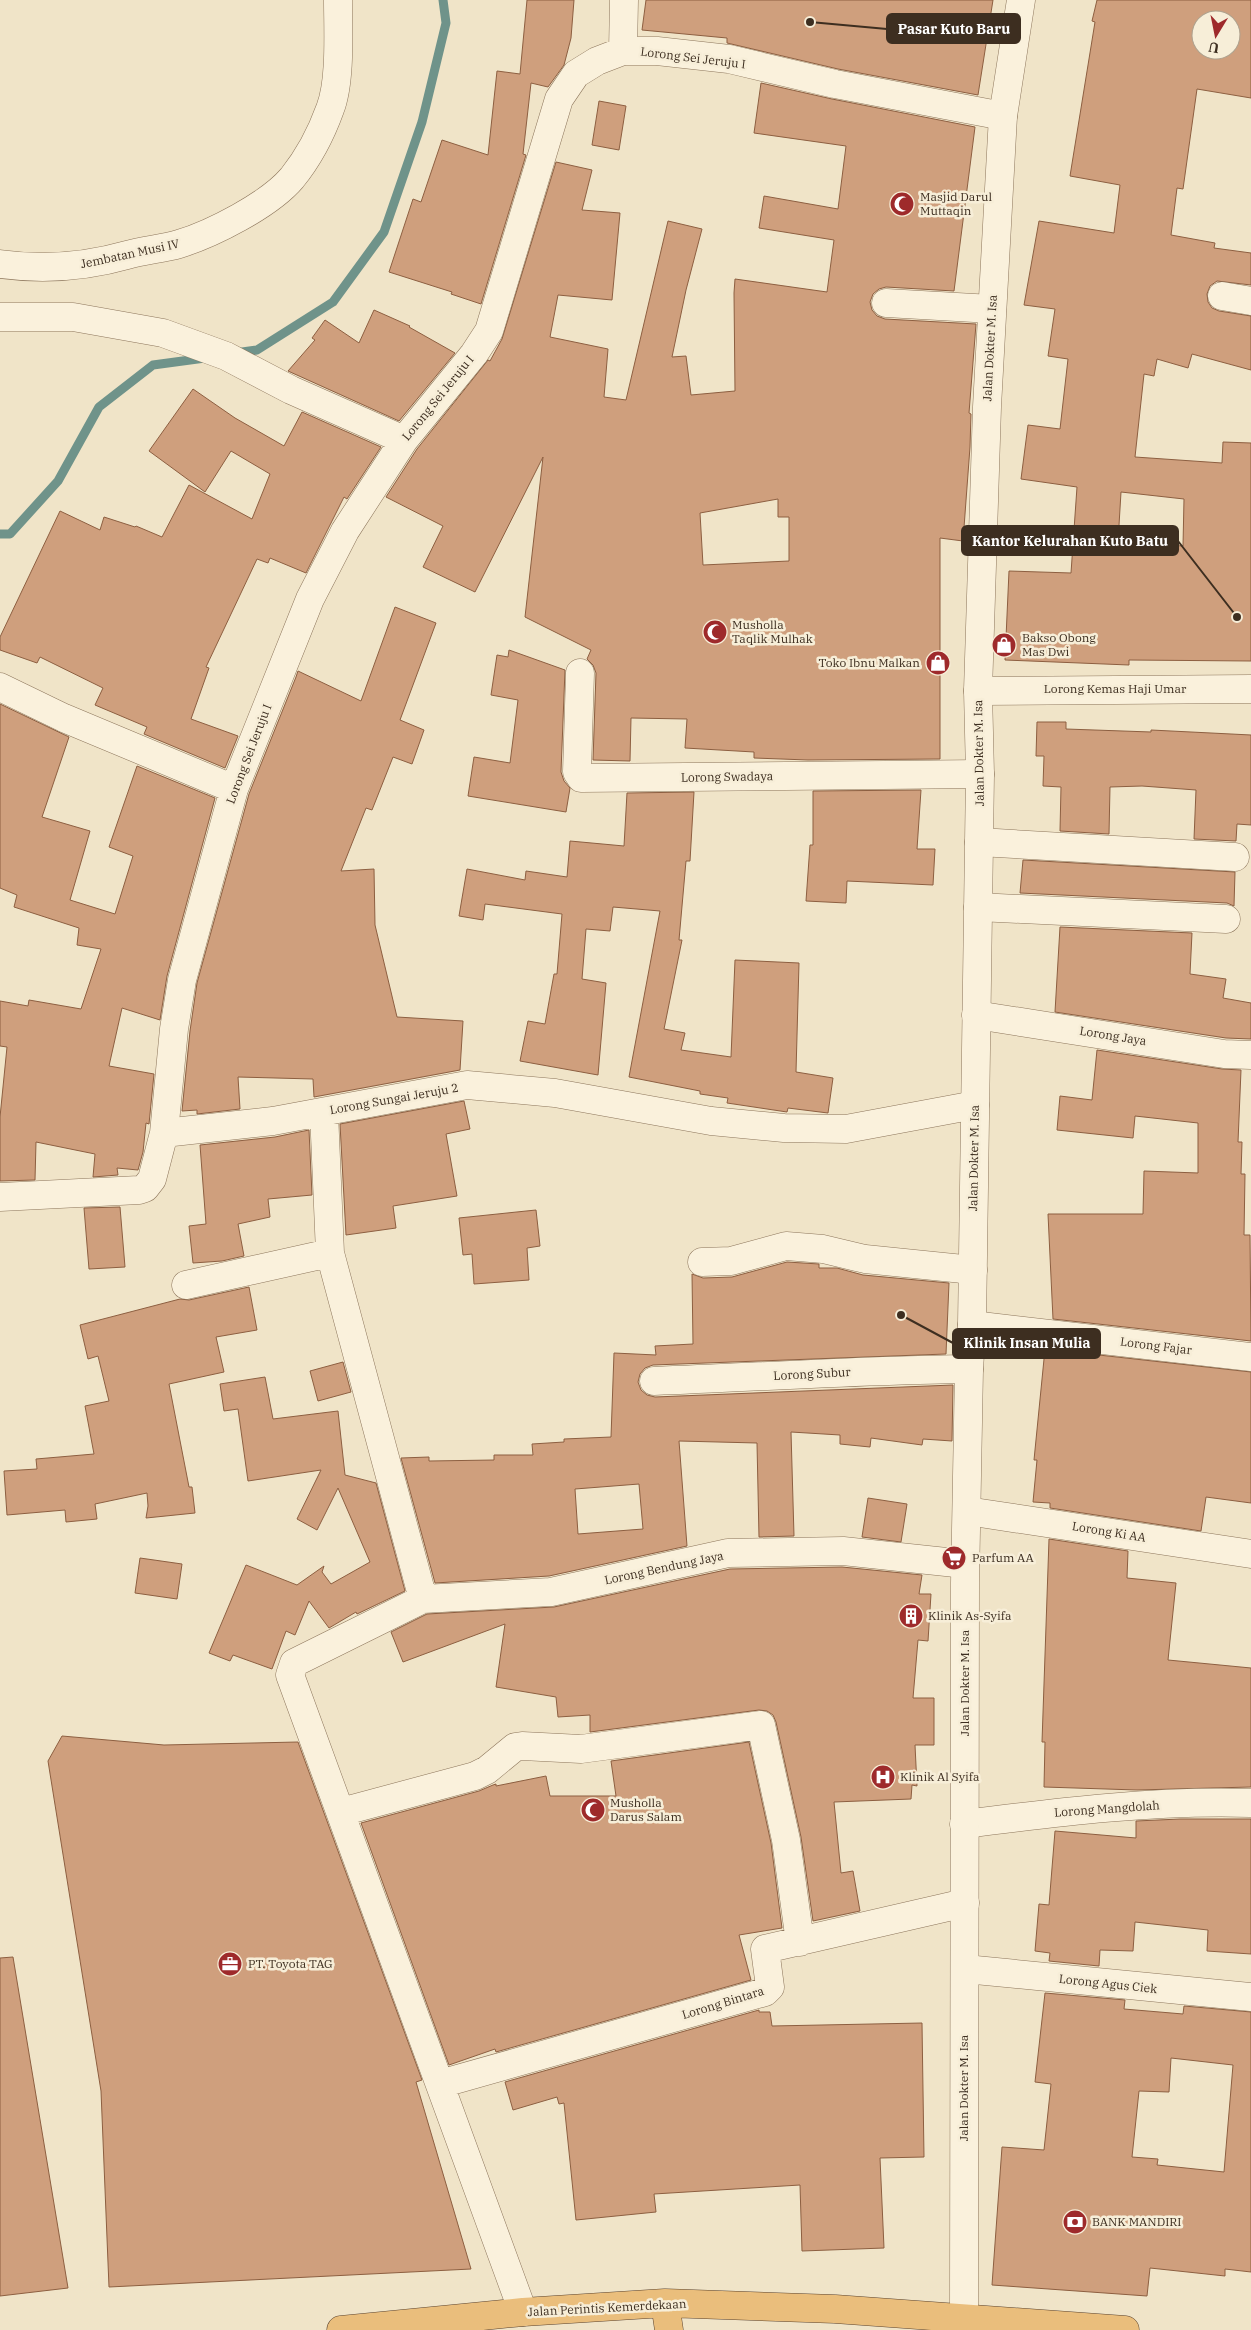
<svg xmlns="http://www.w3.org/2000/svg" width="1251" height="2330" font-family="'IBM Plex Serif',serif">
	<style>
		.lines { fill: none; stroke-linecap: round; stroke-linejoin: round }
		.stream { stroke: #6f938a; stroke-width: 9 }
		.building { fill: #cf9f7d; stroke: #8d5f41; fill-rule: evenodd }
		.minor-casing { stroke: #8d765c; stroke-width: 29 }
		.tertiary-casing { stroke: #8d765c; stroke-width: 29 }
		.trunk-casing { stroke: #5b4430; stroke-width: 29 }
		.minor { stroke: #faf1dc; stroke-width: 28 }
		.tertiary { stroke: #faf1dc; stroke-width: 28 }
		.trunk { stroke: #eabe7c; stroke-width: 28 }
		.labels { text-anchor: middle; stroke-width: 5; stroke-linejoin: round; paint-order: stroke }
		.street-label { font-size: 12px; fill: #3d2e20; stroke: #f7eed8 }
		.poi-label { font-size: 12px; fill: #3d2e20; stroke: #f7eed8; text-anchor: start }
		.leader { fill: none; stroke: #3d2e20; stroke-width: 2 }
		.callout-dot { fill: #3d2e20; stroke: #f7eed8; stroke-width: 2 }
		.callout { fill: #3d2e20; stroke: #3d2e20; stroke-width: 2 }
		.callout-label { font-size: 14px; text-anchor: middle; font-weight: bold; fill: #fff }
	</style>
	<rect width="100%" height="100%" fill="#f0e4c8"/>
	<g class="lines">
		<path class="stream" d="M235 353 257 350 333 302 384 232 422 122 446 23 443 0
			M0 534H10L58 481 99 407 153 365 205 358"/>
	</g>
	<path class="building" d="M527 0H574L571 38 564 65 548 87 531 83 523 154 526 155 481 304 451 294 452 292 389 272 413 199 421 202 442 140 488 155 497 71 520 74Z
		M646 0H993L978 95 838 69 727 43V38L642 30Z
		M1097 0H1251V98L1197 89 1183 189 1177 188 1171 235 1215 243 1214 248 1251 253V285L1217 281 1210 286 1207 294 1208 302 1212 308 1219 311 1251 316V370L1192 354 1188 368 1157 359 1154 376 1144 374 1135 457 1222 463 1223 442 1251 443V661L1129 660V665L1005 660 1009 571 1071 573 1077 487 1021 479 1028 425 1060 429 1068 359 1048 356 1055 309 1024 305 1039 221 1114 233 1120 185 1070 176 1095 22 1092 21ZM1201 20H1231V50H1201ZM1121 492 1184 499 1183 546 1118 542Z
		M761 83 832 99 975 127 954 291 886 287 879 289 873 294 870 302 872 310 877 316 885 319 976 324 969 413 971 414 970 447 963 541 940 538V759L808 760 754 758V752L685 748 687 719 631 718 630 761 593 760 596 673 593 665 587 659 591 650 525 617 543 457 475 592 423 567 443 526 386 497 417 449 488 360 490 361 502 339 556 162 592 170 582 210 620 213 612 300 558 295 550 337 608 349 604 397 626 400 668 221 702 229 686 290 672 357 686 356 691 395 735 391 734 293 735 279 827 292 834 240 759 228 764 196 838 209 846 146 754 133ZM778 499V517H789V561L703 565 700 513Z
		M599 101 626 106 619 150 592 145Z
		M374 310 410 326 409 327 455 353 399 421 288 371 315 340 312 338 325 320 359 343Z
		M193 389 235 418 284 446 302 412 381 447 347 499 344 497 306 573 270 558 268 563 257 559 206 667 209 668 191 719 238 736 225 768 144 734 147 727 95 705 103 688 40 657 37 663 0 650V637L60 511 100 530 104 517 135 527 136 526 162 537 189 485 252 519 270 474 231 451 205 492 149 451Z
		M395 607 436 623 400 720 424 730 412 764 393 757 372 810 366 808 341 871 374 869 375 925 397 1017 463 1021 460 1070 314 1097 313 1079 238 1077 240 1109 197 1114V1110L182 1111 190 1031 197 983 249 794 296 677 298 671 361 701Z
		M509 650 565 670 561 772 564 781 570 788 566 812 468 796 474 757 510 763 518 700 491 695 497 655 508 657Z
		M0 704 69 737 42 817 90 831 70 900 115 914 133 856 109 847 137 766 215 798 167 976 160 1020 122 1008 109 1066 154 1074 149 1124 146 1123 143 1152 138 1170 117 1168 118 1175 93 1177 95 1154 36 1142 35 1180 0 1181V1117L7 1047 0 1046V1001L28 1006 29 1000 81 1009 101 949 77 945 79 928 14 907 17 895 0 888Z
		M1037 722H1066V729L1151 732V730L1251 735V825L1237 824 1236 841 1194 839 1196 790 1142 786 1110 787 1109 834 1060 831 1061 787 1043 786 1044 756H1036Z
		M921 790 917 849H935L933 885 847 881 846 903 806 901 810 845H813V791Z
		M694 792 690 861H686L679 940H682L664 1029 685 1033 681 1050 731 1057 735 960 799 963 796 1072 833 1078 828 1113 788 1108 787 1112 727 1103 728 1098 700 1094V1091L629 1077 660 911 613 907 610 931 586 929 582 979 606 983 598 1075 520 1061 528 1021 545 1024 554 974H557L562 914 485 904 483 920 459 916 467 869 525 880 526 871 567 877 570 841 624 846 627 793Z
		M1023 860 1235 872 1234 906 1227 903 1020 893Z
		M1060 927 1192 933 1190 974 1226 979 1223 998 1251 1003V1039L1226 1038 1055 1012Z
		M1097 1050 1222 1069 1241 1070 1238 1142H1242L1241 1174H1245L1244 1235H1250L1251 1341 1053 1319 1048 1214H1143L1144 1171 1198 1173V1123L1135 1116 1133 1138 1057 1130 1060 1096 1092 1100Z
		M464 1101 470 1129 446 1134 457 1196 393 1206 396 1228 346 1235 340 1124Z
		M309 1130 312 1195 268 1199 270 1217 238 1224 244 1256 222 1261 193 1263 189 1226 206 1224 200 1145 275 1137Z
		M120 1207 125 1267 89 1269 84 1208Z
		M536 1210 540 1246 527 1248 529 1280 474 1284 472 1254 463 1255 459 1218Z
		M787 1262 819 1264V1268H837L863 1275 949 1283 946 1354 653 1365 645 1368 640 1374 638 1382 641 1390 647 1395 655 1397 953 1385 952 1441 923 1439 922 1445 871 1438 870 1447 840 1444V1435L791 1432 794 1536 759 1537 757 1443 679 1441 687 1546 549 1576 435 1583 401 1458 429 1457V1461L494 1460V1455H533L532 1444 564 1442V1439L611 1437 614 1353 656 1355 655 1346 693 1344 692 1274 703 1278 732 1277ZM639 1484 643 1529 578 1534 575 1489Z
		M249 1287 257 1330 216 1337 224 1372 169 1384 189 1487H192L195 1513 146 1518 148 1506 147 1493 95 1504 97 1519 66 1522 65 1510 7 1515 4 1471 37 1469 36 1459 94 1454 85 1406 109 1401 98 1356 88 1359 80 1325 180 1299 189 1300Z
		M1045 1349 1251 1372V1503L1206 1497 1201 1531 1050 1508V1503L1033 1502 1037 1460H1034Z
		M343 1362 351 1392 318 1401 310 1371Z
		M265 1377 273 1419 338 1411 345 1475 376 1483 405 1591 357 1614 356 1612 329 1628 309 1601 295 1635 286 1631 272 1669 233 1655 230 1661 209 1653 246 1565 297 1585 324 1566 322 1572 331 1584 370 1562 338 1488 317 1530 297 1519 321 1470 248 1481 238 1409 224 1411 220 1384Z
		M868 1498 907 1504 901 1542 862 1537Z
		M1049 1539 1128 1551 1127 1578 1176 1583 1168 1660 1251 1668V1787L1137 1790 1044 1787 1045 1742H1042Z
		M140 1558 182 1564 177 1599 135 1593Z
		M842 1567 922 1575 919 1594H931L928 1641 918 1640 913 1698H934V1745H915L917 1786 912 1785 911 1799 834 1802 841 1873 853 1871 860 1911 813 1921 801 1837 776 1722 773 1715 767 1711 759 1710 590 1732V1715L558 1717 556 1697 496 1687 505 1624 403 1662 391 1632 427 1614 554 1607 730 1569Z
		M62 1736 164 1745 298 1742 422 2080 416 2082 471 2269 109 2287 101 2091 48 1761Z
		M749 1742 771 1843 782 1928 739 1935 751 1980 496 2052 495 2049 449 2065 361 1823 479 1791 493 1785 496 1784V1786L546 1776 550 1796H616L611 1761Z
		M1180 1819H1251V1954L1207 1951 1208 1930 1135 1922 1133 1951 1100 1950 1099 1966 1049 1961 1050 1953 1035 1951 1039 1904 1049 1905 1055 1831 1136 1838V1821Z
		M13 1957 68 2288 0 2296V1958Z
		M1045 1993 1125 2000 1124 2009 1183 2014 1184 2006 1251 2012V2272L1225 2269V2276L1150 2268 1147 2296 992 2285 1002 2147 1044 2150 1051 2084 1035 2082ZM1171 2058 1233 2065 1224 2172 1157 2165 1158 2159 1132 2157 1139 2091 1169 2092Z
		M759 2010V2012H770L772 2026 922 2023 924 2157 880 2158 884 2248 802 2251 800 2185 654 2194 656 2212 576 2220 564 2103 559 2104 557 2097 513 2110 505 2082Z"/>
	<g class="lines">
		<defs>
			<path id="minor" d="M623 51 624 0
				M1222 296 1251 301
				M886 303 992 309
				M0 317H73L163 333 226 356 291 390 404 440
				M580 673 577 772 581 778 980 774
				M0 687 64 718 234 789
				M978 691 1251 689
				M979 842 1235 857
				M978 907 1226 919
				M976 1015 1224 1054 1251 1055
				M324 1112 330 1253 423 1599
				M164 1133 273 1121 467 1085 555 1093 711 1121 784 1128 846 1129 975 1105
				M0 1197 139 1190 145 1188 152 1179 164 1133 174 1029 182 980 234 789 310 599 345 531 404 440 474 354 489 331 559 99 576 74 597 61 623 51H657L729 59 835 84 1003 116
				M702 1262 731 1261 786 1246 823 1249 865 1259 973 1270
				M186 1285 330 1253
				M972 1325 1251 1357
				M654 1381C759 1377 864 1370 969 1369
				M967 1511 1251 1554
				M341 1812 475 1776 487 1770 515 1747 522 1746 581 1749 761 1725 786 1840 800 1942
				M964 1824C1059 1812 1155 1800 1251 1803
				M965 1969 1251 1997
				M440 2084 765 1992 770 1987 765 1949 965 1903
				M523 2312 290 1675 294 1663 423 1599 551 1592 728 1553 843 1551 965 1564"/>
			<path id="tertiary" d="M0 264C44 270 85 267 127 255 144 250 162 249 179 244 212 234 269 205 292 178 309 157 321 134 330 109 341 81 338 30 338 0
				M964 2318 965 1583 969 1369 972 1325 980 774 978 691 987 407 1003 116 1021 0"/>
			<path id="trunk" d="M665 2303 669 2330
				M341 2330 523 2312 665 2303 835 2309 1125 2330"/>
		</defs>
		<use href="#minor" class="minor-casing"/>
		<use href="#tertiary" class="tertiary-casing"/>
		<use href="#trunk" class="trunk-casing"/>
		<use href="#minor" class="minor"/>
		<use href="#tertiary" class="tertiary"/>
		<use href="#trunk" class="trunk"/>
	</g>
	<defs>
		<symbol id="mosque-disc" viewBox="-11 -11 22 22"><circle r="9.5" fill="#9e2a2b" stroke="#f7eed8"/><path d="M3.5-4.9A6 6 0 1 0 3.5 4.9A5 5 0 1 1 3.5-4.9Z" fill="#fff"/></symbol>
		<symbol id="shop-disc" viewBox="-11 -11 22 22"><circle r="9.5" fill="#9e2a2b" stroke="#f7eed8"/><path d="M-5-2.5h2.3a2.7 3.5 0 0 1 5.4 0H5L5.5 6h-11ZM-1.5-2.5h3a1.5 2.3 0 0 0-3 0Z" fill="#fff"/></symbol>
		<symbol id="supermarket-disc" viewBox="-11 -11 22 22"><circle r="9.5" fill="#9e2a2b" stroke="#f7eed8"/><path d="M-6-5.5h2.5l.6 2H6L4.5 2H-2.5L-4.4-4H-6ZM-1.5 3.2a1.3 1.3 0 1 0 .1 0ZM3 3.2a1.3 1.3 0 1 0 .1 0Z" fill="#fff"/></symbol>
		<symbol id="building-disc" viewBox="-11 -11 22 22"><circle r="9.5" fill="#9e2a2b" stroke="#f7eed8"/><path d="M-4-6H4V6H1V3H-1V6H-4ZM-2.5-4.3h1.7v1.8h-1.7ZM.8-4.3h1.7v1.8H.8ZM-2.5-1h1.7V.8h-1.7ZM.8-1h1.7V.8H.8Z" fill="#fff"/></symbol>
		<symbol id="hospital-disc" viewBox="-11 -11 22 22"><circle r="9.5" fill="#9e2a2b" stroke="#f7eed8"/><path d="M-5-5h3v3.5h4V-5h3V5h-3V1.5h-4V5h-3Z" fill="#fff"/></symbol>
		<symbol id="office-disc" viewBox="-11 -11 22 22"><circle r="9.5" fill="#9e2a2b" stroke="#f7eed8"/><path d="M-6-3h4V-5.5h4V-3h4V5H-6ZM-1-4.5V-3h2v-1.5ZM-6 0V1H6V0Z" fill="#fff"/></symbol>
		<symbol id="bank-disc" viewBox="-11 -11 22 22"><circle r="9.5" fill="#9e2a2b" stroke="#f7eed8"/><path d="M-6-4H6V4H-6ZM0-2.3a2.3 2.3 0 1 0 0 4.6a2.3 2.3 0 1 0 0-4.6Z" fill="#fff"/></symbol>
	</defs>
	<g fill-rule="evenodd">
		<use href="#mosque-disc" x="888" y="190" width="28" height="28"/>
		<use href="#mosque-disc" x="701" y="618" width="28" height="28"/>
		<use href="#shop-disc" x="990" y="631" width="28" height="28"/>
		<use href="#shop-disc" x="924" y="649" width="28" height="28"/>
		<use href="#supermarket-disc" x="940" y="1544" width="28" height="28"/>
		<use href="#building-disc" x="897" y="1602" width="28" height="28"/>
		<use href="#hospital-disc" x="869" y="1763" width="28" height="28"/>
		<use href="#mosque-disc" x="579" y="1796" width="28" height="28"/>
		<use href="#office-disc" x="216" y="1950" width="28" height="28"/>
		<use href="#bank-disc" x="1061" y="2208" width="28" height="28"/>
	</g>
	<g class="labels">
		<g class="street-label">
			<text transform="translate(693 58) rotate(7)" y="4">Lorong Sei Jeruju I</text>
			<text transform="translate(130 254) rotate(-12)" y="4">Jembatan Musi IV</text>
			<text transform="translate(990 348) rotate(-87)" y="4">Jalan Dokter M. Isa</text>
			<text transform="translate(438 398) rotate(-51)" y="4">Lorong Sei Jeruju I</text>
			<text x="1115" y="693">Lorong Kemas Haji Umar</text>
			<text transform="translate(979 753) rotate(-91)" y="4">Jalan Dokter M. Isa</text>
			<text transform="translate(249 754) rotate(-69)" y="4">Lorong Sei Jeruju I</text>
			<text transform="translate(727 777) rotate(-1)" y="4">Lorong Swadaya</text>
			<text transform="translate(1113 1036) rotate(9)" y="4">Lorong Jaya</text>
			<text transform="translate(394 1099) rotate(-10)" y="4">Lorong Sungai Jeruju 2</text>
			<text transform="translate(974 1158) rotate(-89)" y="4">Jalan Dokter M. Isa</text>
			<text transform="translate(1156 1346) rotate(7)" y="4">Lorong Fajar</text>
			<text transform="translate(812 1374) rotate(-3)" y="4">Lorong Subur</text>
			<text transform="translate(1109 1532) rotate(9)" y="4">Lorong Ki AA</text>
			<text transform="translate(664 1568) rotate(-12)" y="4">Lorong Bendung Jaya</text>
			<text transform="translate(965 1683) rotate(-90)" y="4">Jalan Dokter M. Isa</text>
			<text transform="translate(1107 1809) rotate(-4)" y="4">Lorong Mangdolah</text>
			<text transform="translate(1108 1984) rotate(6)" y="4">Lorong Agus Ciek</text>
			<text transform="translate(723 2003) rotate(-17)" y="4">Lorong Bintara</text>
			<text transform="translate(964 2088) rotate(-90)" y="4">Jalan Dokter M. Isa</text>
			<text transform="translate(607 2308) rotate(-3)" y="4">Jalan Perintis Kemerdekaan</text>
		</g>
		<g class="poi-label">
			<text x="920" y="201">Masjid Darul<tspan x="920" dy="14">Muttaqin</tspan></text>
			<text x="732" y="629">Musholla<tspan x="732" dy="14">Taqlik Mulhak</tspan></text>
			<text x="1022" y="642">Bakso Obong<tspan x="1022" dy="14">Mas Dwi</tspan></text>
			<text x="920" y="667" text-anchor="end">Toko Ibnu Malkan</text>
			<text x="972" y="1562">Parfum AA</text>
			<text x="928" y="1620">Klinik As-Syifa</text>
			<text x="900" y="1781">Klinik Al Syifa</text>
			<text x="610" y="1807">Musholla<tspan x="610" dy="14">Darus Salam</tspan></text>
			<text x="248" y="1968">PT. Toyota TAG</text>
			<text x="1092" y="2226">BANK MANDIRI</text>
		</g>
	</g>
	<path class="leader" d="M810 22L887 29M1237 617L1178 541M901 1315L953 1343"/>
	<g class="callout-dot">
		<circle cx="810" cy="22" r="5"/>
		<circle cx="1237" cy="617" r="5"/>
		<circle cx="901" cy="1315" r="5"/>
	</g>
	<g class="callout">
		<rect x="887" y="14" width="133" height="29" rx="5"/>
		<rect x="962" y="526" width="216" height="29" rx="5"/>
		<rect x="953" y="1329" width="147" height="29" rx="5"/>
	</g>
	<g class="callout-label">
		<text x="954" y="34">Pasar Kuto Baru</text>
		<text x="1070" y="546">Kantor Kelurahan Kuto Batu</text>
		<text x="1027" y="1348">Klinik Insan Mulia</text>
	</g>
	<g transform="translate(1216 35) rotate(190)"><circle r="24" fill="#f7eed8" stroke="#ada18e"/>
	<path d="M0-4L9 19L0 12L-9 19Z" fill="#9e2a2b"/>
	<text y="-8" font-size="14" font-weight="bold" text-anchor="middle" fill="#3d2e20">U</text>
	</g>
</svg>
